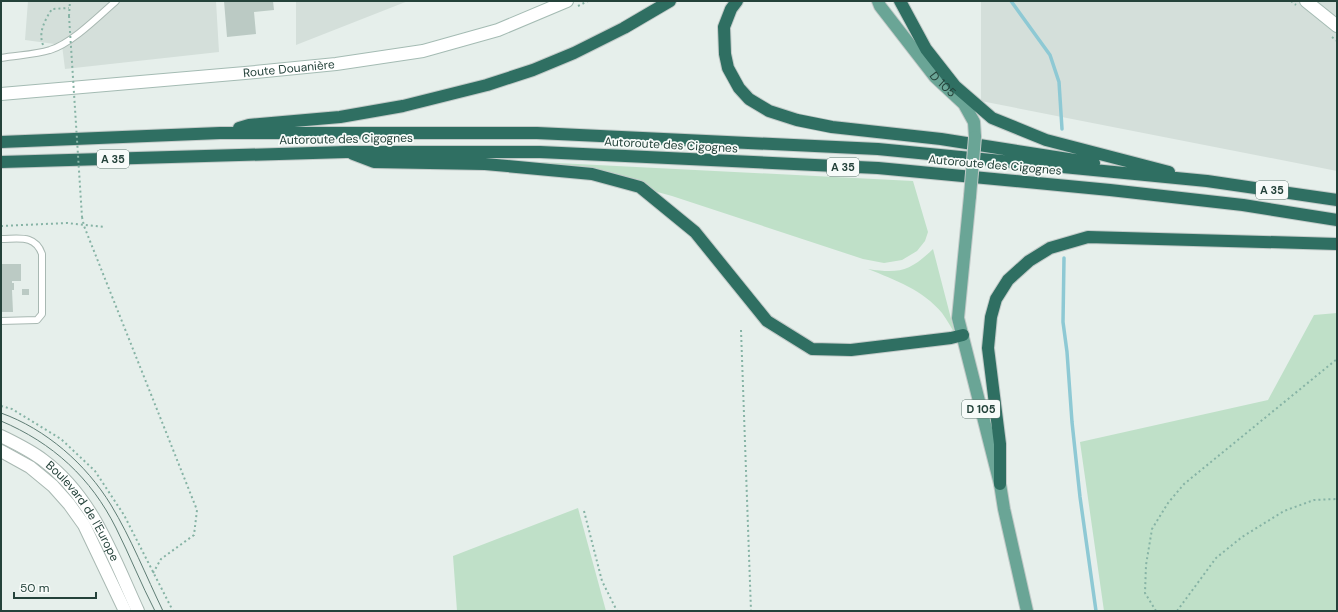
<svg xmlns="http://www.w3.org/2000/svg" width="1338" height="612" font-family="'DM Sans',sans-serif">
	<style>
		.built { fill: #d4dfda }
		.green { fill: #bfe0c8 }
		.lines { fill: none; stroke-linecap: round; stroke-linejoin: round }
		.stream { stroke: #8ec9d4; stroke-width: 3.5 }
		.building { fill: #bbcac4 }
		.service-casing { stroke: #a8b8b2; stroke-width: 8 }
		.tertiary-casing { stroke: #a8b8b2; stroke-width: 14 }
		.secondary-casing { stroke: #a4bbb3; stroke-width: 14 }
		.primary-casing { stroke: #c2cac8; stroke-width: 14 }
		.motorway-casing { stroke: #c2cac8; stroke-width: 14 }
		.path { stroke: #86b3a5; stroke-width: 2; stroke-dasharray: 2 3; stroke-linecap: butt }
		.service { stroke: #fff; stroke-width: 6 }
		.tertiary { stroke: #fff; stroke-width: 12 }
		.secondary { stroke: #fff; stroke-width: 12 }
		.primary { stroke: #6aa596; stroke-width: 12 }
		.motorway { stroke: #2f6f62; stroke-width: 12 }
		.tram { stroke: #5f7d75; stroke-width: 1 }
		.primary-bridge-casing { stroke: #c2cac8; stroke-width: 14; stroke-linecap: butt }
		.path-bridge { stroke: #86b3a5; stroke-width: 2; stroke-dasharray: 2 3; stroke-linecap: butt }
		.primary-bridge { stroke: #6aa596; stroke-width: 12 }
		.labels { text-anchor: middle; stroke-width: 3.5; stroke-linejoin: round; paint-order: stroke }
		.shield { fill: #f7fbf9; stroke: #637a73; stroke-width: 1 }
		.shield-label { font-size: 11px; font-weight: bold; fill: #24423a }
		.street-label { font-size: 12px; fill: #24423a; stroke: #f7fbf9 }
	</style>
	<rect width="100%" height="100%" fill="#e6efeb"/>
	<path class="built" d="M28 1H216L219 52 65 69 62 45 25 40Z
		M296 1H408L296 45Z
		M981 1H1337V171L981 101Z"/>
	<path class="green" d="M538 162 913 181 928 232 925 241 917 251 902 260 884 263 863 259 672 196 599 176 538 166Z
		M933 249 955 334C951 327 947 320 942 313 923 290 895 280 868 269 900 274 910 271 933 249Z
		M1337 313V611H1104L1080 442 1268 400 1314 315Z
		M578 508 606 611H457L453 556Z"/>
	<g class="lines">
		<path class="stream" d="M1011 1 1050 55 1059 82 1062 129
			M1064 258 1063 322 1067 352 1072 422 1080 497 1096 611"/>
	</g>
	<path class="building" d="M224 1H273L274 10 254 12 256 34 227 37Z
		M1 264H21V281H12V283H14V290H12L13 312H1Z
		M22 289H29V295H22Z"/>
	<g class="lines">
		<defs>
			<path id="service" d="M1 58C17 55 34 55 50 50 71 44 99 16 116 1
				M1 239C18 239 35 234 42 254V314L37 320 1 321"/>
			<g id="tertiary">
				<path id="s1" d="M1 436C15 443 30 450 43 460 93 497 113 557 138 611"/>
				<path d="M1 451 30 467 53 486 69 504 84 525 125 611"/>
			</g>
			<g id="secondary">
				<path d="M1306 1 1337 26"/>
				<path id="s2" d="M1 94 245 73 336 64 423 51 498 30 567 1"/>
			</g>
			<g id="primary">
				<path id="s3" d="M878 1 880 6 935 77 964 104 974 122 975 137"/>
				<path d="M970 196 958 318 1000 484 1004 509 1027 611"/>
			</g>
			<path id="motorway" d="M737 1 731 9 724 27 725 54 728 68 739 88 749 99 769 111 797 120 832 127 941 139 1094 163
				M900 1 926 49 955 86 992 118 1046 140 1169 172
				M239 128 249 125 340 117 403 106 487 85 533 70 574 53 624 28 670 1
				M1 142 220 133H537L878 149 1207 181 1337 200
				M353 154 374 162 485 164 592 174 640 187 695 232 767 321 812 349 851 350 951 338 963 335
				M1 162 346 152H540L878 168 1110 190 1243 205 1337 220
				M1000 484V444L988 348 991 317 996 299 1008 280 1029 261 1050 248 1088 237 1337 244"/>
		</defs>
		<use href="#service" class="service-casing"/>
		<use href="#tertiary" class="tertiary-casing"/>
		<use href="#secondary" class="secondary-casing"/>
		<use href="#primary" class="primary-casing"/>
		<use href="#motorway" class="motorway-casing"/>
		<path class="path" d="M1291 1 1296 5
			M578 6 588 1
			M69 16 70 1
			M1332 37 1337 41
			M43 45C38 32 45 20 52 9L69 8
			M82 217 84 226 197 510 194 535 161 559 153 573
			M1 226 67 223 105 227
			M741 330 751 611
			M1 406 12 409 61 439 95 471 124 515 173 611
			M584 511 602 581 617 611
			M1156 611 1145 593 1146 565 1152 529 1168 503 1184 484 1337 359
			M1177 611 1216 558 1242 537 1284 511 1314 500 1337 499"/>
		<use href="#service" class="service"/>
		<use href="#tertiary" class="tertiary"/>
		<use href="#secondary" class="secondary"/>
		<use href="#primary" class="primary"/>
		<use href="#motorway" class="motorway"/>
		<path class="tram" d="M1 413C46 429 86 464 111 505 131 538 146 576 163 611
			M1 421C53 443 91 478 116 528 130 556 141 584 155 611"/>
		<defs>
			<path id="primary-bridge" d="M970 196 975 137"/>
		</defs>
		<use href="#primary-bridge" class="primary-bridge-casing"/>
		<path class="path-bridge" d="M69 16 82 217"/>
		<use href="#primary-bridge" class="primary-bridge"/>
	</g>
	<g class="labels">
		<g class="shield">
			<rect x="97" y="150" width="32" height="18" rx="3"/>
			<rect x="827" y="158" width="32" height="18" rx="3"/>
			<rect x="1256" y="181" width="32" height="18" rx="3"/>
			<rect x="962" y="400" width="38" height="18" rx="3"/>
		</g>
		<g class="shield-label">
			<text x="113" y="163">A 35</text>
			<text x="843" y="171">A 35</text>
			<text x="1272" y="194">A 35</text>
			<text x="981" y="413">D 105</text>
		</g>
		<g class="street-label">
			<text dy="4" stroke="none"><textPath href="#s2" startOffset="289">Route Douanière</textPath></text>
			<text dy="4" stroke="none"><textPath href="#s3" startOffset="106">D 105</textPath></text>
			<text transform="translate(346 139) rotate(-1)" y="4">Autoroute des Cigognes</text>
			<text transform="translate(671 145) rotate(3)" y="4">Autoroute des Cigognes</text>
			<text transform="translate(995 165) rotate(5)" y="4">Autoroute des Cigognes</text>
			<text dy="4" stroke="none"><textPath href="#s1" startOffset="114">Boulevard de l'Europe</textPath></text>
		</g>
	</g>
	<rect width="1338" height="612" fill="none" stroke="#24423a" stroke-width="4"/>
	<path d="M14 592v6h82v-6" fill="none" stroke="#24423a" stroke-width="2"/>
	<text x="20" y="592" font-size="12" fill="#24423a" stroke="#f7fbf9" stroke-width="3" paint-order="stroke">50 m</text>
</svg>
